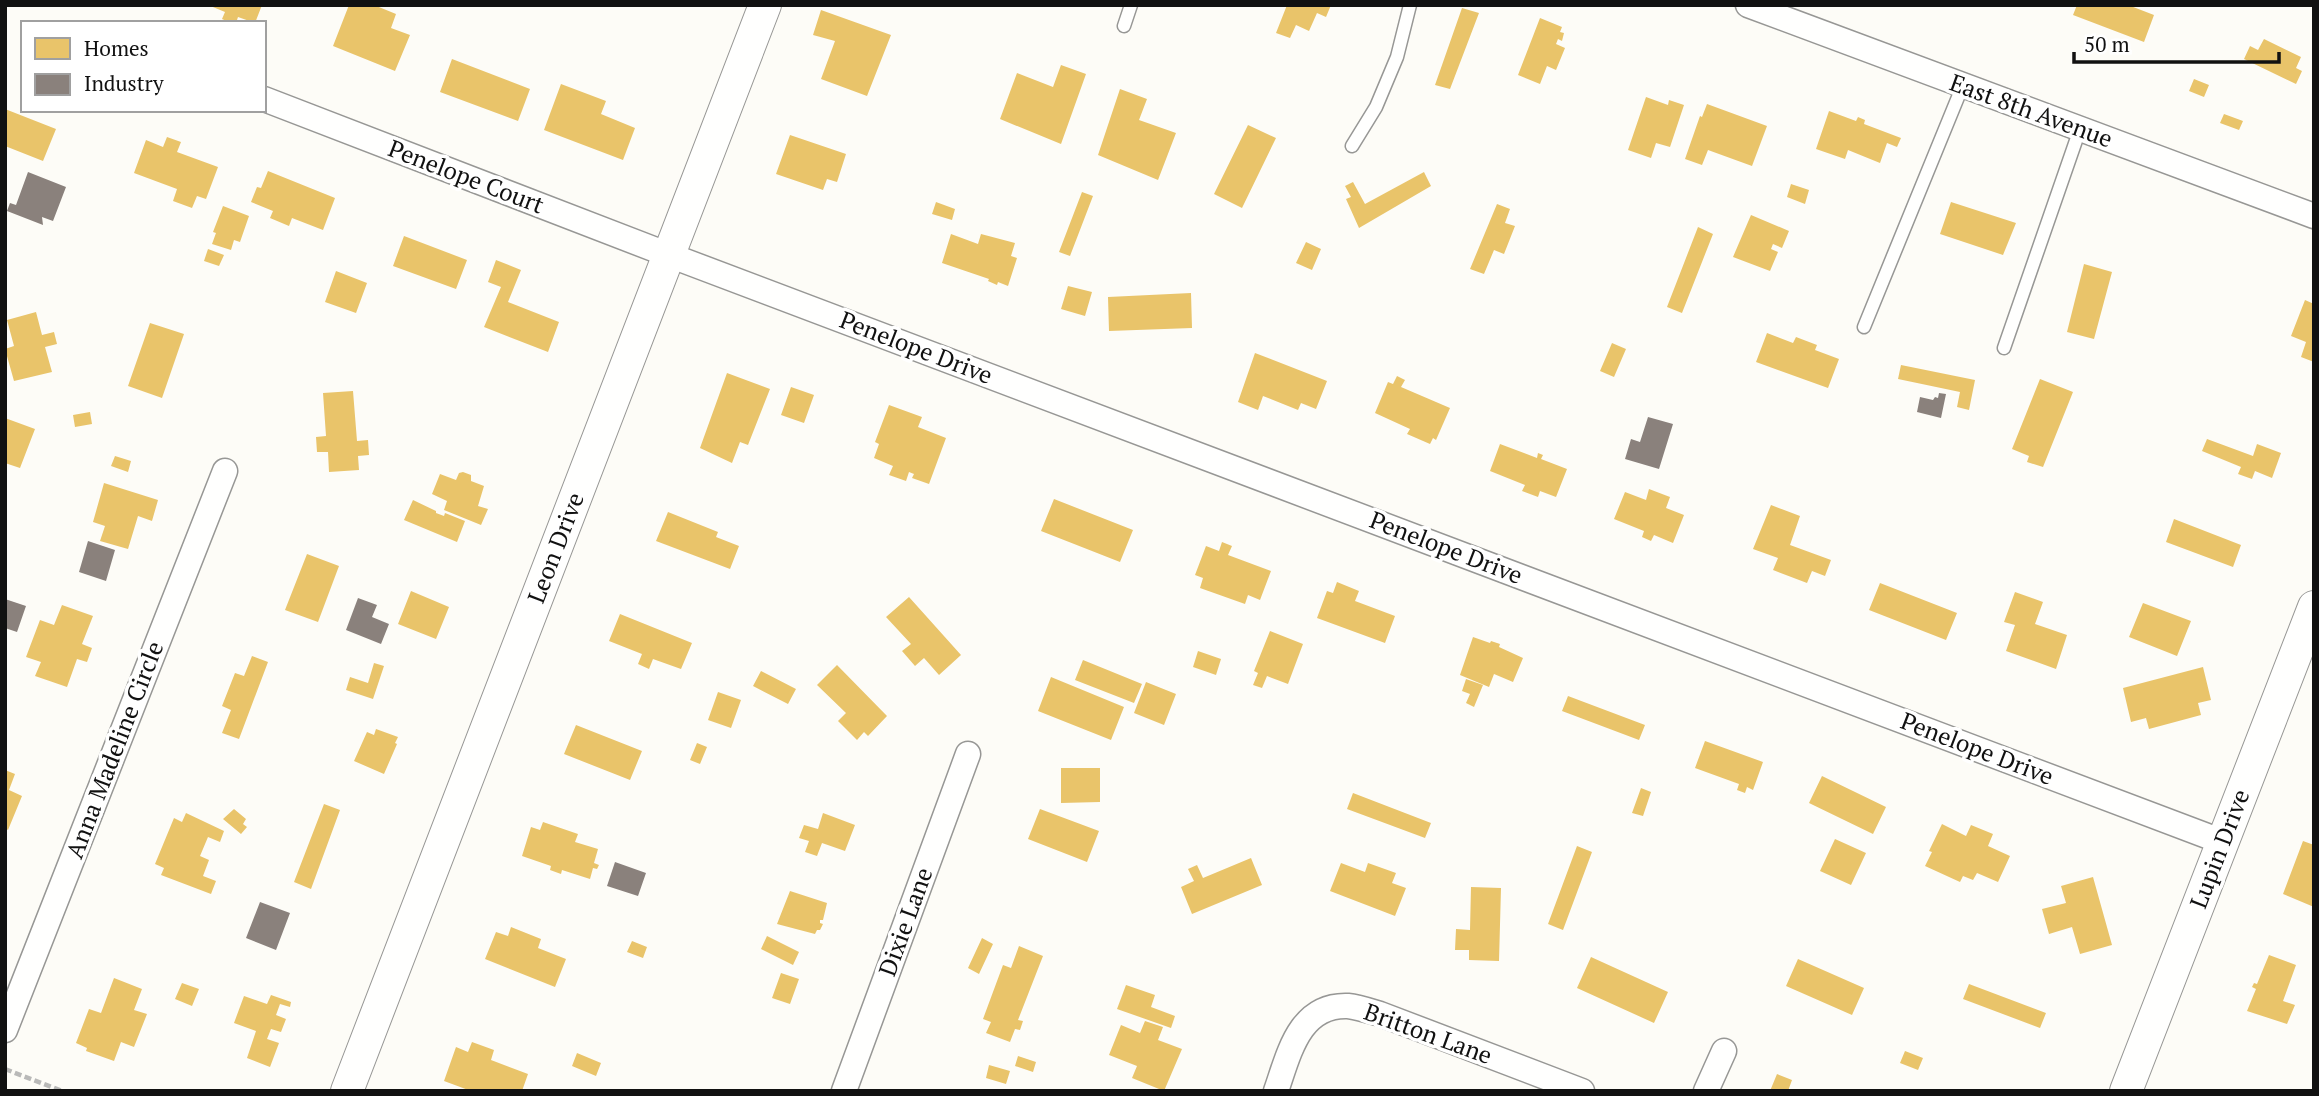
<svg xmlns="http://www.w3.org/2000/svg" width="2319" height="1096" font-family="'PT Serif',serif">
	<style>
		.homes { fill: #e9c46a }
		.industry { fill: #8a817c }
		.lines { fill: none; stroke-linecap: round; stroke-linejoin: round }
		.service-casing { stroke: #979795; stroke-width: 15 }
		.minor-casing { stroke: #979795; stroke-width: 27 }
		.tertiary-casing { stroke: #979795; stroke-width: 34 }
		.path { stroke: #b9b9b8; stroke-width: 4.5; stroke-dasharray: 7 3.5; stroke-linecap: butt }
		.service { stroke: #fffffe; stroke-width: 12 }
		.minor { stroke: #fffffe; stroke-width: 24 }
		.tertiary { stroke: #fffffe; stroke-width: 32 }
		.labels { text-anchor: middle; stroke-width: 7; stroke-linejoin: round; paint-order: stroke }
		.street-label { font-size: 24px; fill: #111; stroke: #fff }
	</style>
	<rect width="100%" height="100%" fill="#fdfcf7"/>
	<path class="homes" d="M208 5H262L255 23 238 17 236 23H231L222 19 225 12Z
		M349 5H374L396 14 391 28 410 35 395 71 333 46Z
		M1287 5H1331L1326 17 1317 13 1309 31 1296 25 1290 38 1276 33Z
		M2077 5H2128L2154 15 2144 42 2073 15Z
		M1462 8 1479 13 1450 89 1435 85Z
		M821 10 891 35 867 96 821 79 835 41 813 35Z
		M1540 18 1562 27 1560 32 1564 33 1562 41 1558 39 1556 44 1565 48 1556 70 1547 66 1540 84 1518 75Z
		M2264 39 2301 57 2296 68 2302 71 2296 84 2244 59 2250 46 2258 50Z
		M452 59 530 89 518 121 440 92Z
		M1061 65 1086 74 1061 144 1000 119 1017 73 1053 87Z
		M2194 79 2209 85 2204 97 2189 91Z
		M561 84 606 101 601 114 635 128 623 160 544 130Z
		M1120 89 1147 99 1139 120 1176 133 1158 180 1098 155Z
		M1646 97 1668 105 1669 100 1684 105 1670 147 1656 143 1651 158 1628 150Z
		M1707 104 1767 126 1752 166 1708 150 1702 165 1685 159 1700 116 1702 117Z
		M5 109 56 129 43 161 5 146Z
		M1829 111 1856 121 1858 117 1865 120 1864 124 1901 138 1897 147 1887 143 1880 163 1848 150 1845 159 1816 149Z
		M2224 114 2243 121 2239 130 2220 123Z
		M1248 125 1276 138 1242 208 1214 194Z
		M790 135 846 154 837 182 827 179 823 190 776 174Z
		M167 137 181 142 177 152 218 167 206 199 197 196 192 208 173 201 177 189 134 173 146 140 163 147Z
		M268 171 335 198 323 230 292 218 289 226 270 218 273 211 251 202 257 187 261 188Z
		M1424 172 1431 186 1359 228 1346 199 1351 197 1345 186 1353 182 1365 204Z
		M1791 184 1809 190 1805 204 1787 197Z
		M1082 192 1093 196 1070 256 1059 252Z
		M936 202 955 209 952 220 932 214Z
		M1951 202 2016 223 2003 255 1940 234Z
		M1497 204 1510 209 1505 223 1515 226 1504 254 1494 250 1484 274 1470 269Z
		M223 206 249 216 240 242 234 240 231 250 212 244 216 233 213 232Z
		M1751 215 1789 231 1782 248 1773 244 1771 249 1778 252 1770 271 1733 257Z
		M1698 227 1713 234 1682 313 1667 307Z
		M951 234 978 244 981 234 1015 243 1011 256 1017 258 1008 286 998 282 997 285 988 281 989 279 942 263Z
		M404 236 467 260 456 289 393 266Z
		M1306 242 1321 249 1312 270 1296 263Z
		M208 249 224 255 219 266 204 261Z
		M496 260 521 270 508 302 559 322 548 352 484 327 501 287 488 282Z
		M2084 264 2112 272 2094 339 2067 332Z
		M336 271 367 283 356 313 325 302Z
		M1068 286 1092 292 1085 316 1061 309Z
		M1191 293 1192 328 1109 331 1108 297Z
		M2305 300 2314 304V362L2301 357 2306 342 2291 336Z
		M36 312 42 335 54 332 57 344 45 347 52 372 14 381 5 349 14 346 7 320Z
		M150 323 184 334 162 398 128 386Z
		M1767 333 1793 343 1796 337 1817 345 1815 350 1839 359 1828 388 1756 362Z
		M1612 343 1626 349 1614 377 1600 371Z
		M1255 353 1327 381 1316 409 1301 403 1298 410 1263 396 1258 410 1238 402Z
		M1901 365 1975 380 1969 410 1957 407 1960 392 1898 379Z
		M727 373 770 389 748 445 740 442 732 463 700 448Z
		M1397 376 1405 380 1401 387 1450 408 1436 440 1433 438 1430 444 1407 434 1410 429 1375 413 1388 382 1393 384Z
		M2040 379 2073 392 2043 467 2027 462 2029 456 2012 449Z
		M791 387 814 395 804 423 781 415Z
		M353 391 357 441 368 440 369 455 358 456 359 470 329 472 328 452H317L316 437 326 436 323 393Z
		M889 405 922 417 918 427 946 438 929 484 912 478 914 474 909 472 906 481 889 475 893 466 874 458 879 444 875 442Z
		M90 412 92 424 75 427 73 415Z
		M5 418 35 429 20 468 5 463Z
		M2207 439 2253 456 2257 444 2281 453 2272 478 2255 471 2252 479 2238 474 2241 467 2202 451Z
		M1500 444 1537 458 1538 453 1543 455 1541 459 1567 469 1556 497 1540 491 1538 497 1522 491 1525 485 1490 471Z
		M115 456 131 461 128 472 111 466Z
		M463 472 471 475V481L484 486 478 506 488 509 481 525 444 510 447 501 432 494 440 474 456 480 459 473Z
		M104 483 158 500 152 521 138 516 128 549 100 541 105 526 93 522Z
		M1649 489 1670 497 1666 508 1684 515 1673 543 1654 535 1651 541 1642 537 1644 531 1614 519 1625 492 1646 500Z
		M1054 499 1133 530 1120 562 1041 531Z
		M413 500 436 511V513L444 516 445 513 465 521 457 542 404 520Z
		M1771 505 1800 516 1790 545 1831 560 1825 576 1812 571 1807 583 1773 570 1778 558 1753 549Z
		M668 512 718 532 716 537 739 546 730 569 656 541Z
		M2174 519 2241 545 2233 567 2166 542Z
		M1222 542 1232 546 1228 555 1271 571 1260 600 1248 595 1245 604 1200 588 1203 578 1195 575 1206 546 1219 551Z
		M307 554 339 566 318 622 285 610Z
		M1337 582 1359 591 1355 601 1395 616 1385 643 1317 618 1327 591 1333 593Z
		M1880 583 1957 613 1946 640 1869 610Z
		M411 591 449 607 436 639 398 624Z
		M2015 592 2043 602 2035 624 2067 635 2056 669 2006 651 2015 625 2004 622Z
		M909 597 961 655 939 675 924 658 915 666 902 651 911 644 886 617Z
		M2143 603 2191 621 2177 656 2129 637Z
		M62 605 93 616 82 644 92 648 87 662 77 659 67 687 35 676 41 662 26 657 40 620 54 625Z
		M620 614 692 643 681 669 653 659 649 669 638 664 642 654 609 641Z
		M1270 631 1303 644 1288 684 1267 676 1262 688 1253 685 1258 673 1254 671Z
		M1473 637 1490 643 1491 641 1500 644 1499 647 1523 658 1513 682 1494 674 1489 687 1460 675Z
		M1198 651 1221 659 1216 675 1193 667Z
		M252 656 268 662 239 739 222 733 231 710 222 706 235 673 244 676Z
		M1083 660 1142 684 1134 703 1075 680Z
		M374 663 384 666 373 699 346 690 350 677 368 683Z
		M837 665 887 716 868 736 864 732 857 740 838 721 846 713 817 685Z
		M2203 667 2211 700 2198 703 2201 715 2149 729 2146 718 2131 722 2123 688Z
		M761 671 796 689 788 704 753 686Z
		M1051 677 1124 707 1111 740 1038 711Z
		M1466 679 1483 685 1474 707 1466 703 1470 694 1462 691Z
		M1146 682 1176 694 1164 725 1134 713Z
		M718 692 741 700 731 728 708 720Z
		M1568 696 1645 725 1639 740 1562 711Z
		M576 725 642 751 630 780 564 754Z
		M376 729 398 737 395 743 397 744 384 774 354 761 367 732 374 735Z
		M1705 741 1763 762 1753 790 1747 787 1745 793 1737 790 1739 784 1695 768Z
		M697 743 707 747 700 764 690 760Z
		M1061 768H1100V802L1061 803Z
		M5 770 15 774 9 790 22 796 8 830 5 828Z
		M1822 776 1886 807 1873 834 1809 803Z
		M1641 788 1651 792 1643 816 1632 813Z
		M1353 793 1431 823 1425 838 1347 809Z
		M324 804 340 810 311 889 294 882Z
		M234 809 246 819 243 824 247 827 241 834 223 819Z
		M1040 809 1099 831 1087 862 1028 839Z
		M186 813 224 831 220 842 208 837 200 856 209 860 203 876 216 881 211 894 161 875 164 868 155 864 174 818 182 822Z
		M823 813 855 825 845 851 822 843 817 856 805 852 809 841 799 838 804 825 818 829Z
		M543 822 578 834 575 842 598 849 594 863 599 865 597 869 593 868 590 879 562 870 561 874 550 870 551 866 522 856 531 827 540 830Z
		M1942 824 1966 836 1971 825 1993 834 1988 846 2010 856 1998 882 1977 873 1973 880 1963 876 1960 882 1925 866 1932 852 1929 851Z
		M1835 839 1866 853 1851 885 1820 871Z
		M2303 841 2314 845V907L2283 894Z
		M1577 846 1592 852 1563 930 1548 924Z
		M1251 858 1262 885 1192 914 1181 887 1194 881 1188 869 1197 865 1203 878Z
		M1341 863 1365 872 1368 863 1396 873 1392 883 1406 888 1395 916 1330 891Z
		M2093 877 2112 945 2080 954 2072 927 2049 934 2042 909 2066 903 2061 886Z
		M1471 887 1501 888 1499 961 1469 960V950H1455L1456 929 1470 930Z
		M790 891 827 903 823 920H820V923L823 924 820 930H817L815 934 777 924Z
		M511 927 541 939 538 948 566 959 555 987 485 959 496 932 508 936Z
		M767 936 799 952 793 965 761 949Z
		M982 938 993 944 979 974 968 968Z
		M632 941 647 947 643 958 627 952Z
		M1019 946 1043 956 1018 1020 1023 1021 1020 1030 1015 1029 1010 1042 986 1033 991 1022 983 1019 1003 965 1011 968Z
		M2269 955 2296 965 2283 1001 2295 1005 2287 1024 2247 1011 2256 989 2252 987 2254 983 2257 984Z
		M1591 957 1668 992 1654 1023 1577 988Z
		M1798 959 1864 988 1852 1015 1786 986Z
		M781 973 799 979 790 1004 772 998Z
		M114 978 142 989 134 1010 147 1014 134 1047 121 1042 114 1061 86 1051 87 1048 76 1043 89 1009 101 1013Z
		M182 983 199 989 192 1006 175 999Z
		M1969 984 2046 1013 2040 1028 1963 999Z
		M1126 985 1155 995 1151 1007 1175 1016 1171 1028 1117 1009Z
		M271 995 291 1002 290 1007 280 1004 276 1015 286 1019 281 1032 271 1029 267 1039 279 1043 270 1067 247 1058 256 1031 234 1023 244 996 267 1004Z
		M1145 1021 1163 1027 1158 1040 1182 1049 1164 1091 1132 1078 1137 1066 1109 1055 1121 1025 1140 1033Z
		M472 1042 494 1050 491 1060 528 1074 522 1091H471L444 1081 456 1047 468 1052Z
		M1905 1051 1923 1058 1918 1070 1900 1063Z
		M577 1053 601 1063 596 1076 572 1066Z
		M1018 1056 1036 1062 1033 1072 1015 1066Z
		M989 1065 1010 1071 1006 1084 986 1078Z
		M1777 1074 1792 1080 1788 1091H1770Z"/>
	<path class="industry" d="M28 172 66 187 53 221 42 217 43 225 7 211 10 203 16 205Z
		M1939 393 1946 394 1941 418 1917 412 1920 397 1933 400 1935 397 1938 398Z
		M1648 417 1673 424 1659 469 1625 459 1631 439 1640 442Z
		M88 541 115 550 106 581 79 572Z
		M358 598 377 605 372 617 389 624 381 644 346 630Z
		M5 599 26 606 17 632 5 628Z
		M615 862 646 873 638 896 607 886Z
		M260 902 290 913 276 950 246 938Z"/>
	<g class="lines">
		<defs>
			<path id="service" d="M1124 26 1131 5
				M1352 146 1376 107 1397 57 1410 5
				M1864 327 1963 85
				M2004 348 2080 129"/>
			<path id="minor" d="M1748 5 2314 216
				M264 99 669 255 2223 842
				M5 1030 225 471
				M844 1091 968 754
				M1276 1091C1289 1054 1299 1004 1348 1006 1358 1007 1370 1011 1380 1014L1582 1091
				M1706 1091 1724 1051"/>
			<path id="tertiary" d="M347 1091 765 5
				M2126 1091 2314 607"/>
		</defs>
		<use href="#service" class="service-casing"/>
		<use href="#minor" class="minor-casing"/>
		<use href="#tertiary" class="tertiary-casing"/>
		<path class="path" d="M5 1069 62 1091"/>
		<use href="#service" class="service"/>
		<use href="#minor" class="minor"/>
		<use href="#tertiary" class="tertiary"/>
	</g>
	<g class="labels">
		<g class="street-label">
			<text transform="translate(2031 111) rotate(20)" y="8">East 8th Avenue</text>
			<text transform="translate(466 177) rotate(21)" y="8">Penelope Court</text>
			<text transform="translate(916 348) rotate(21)" y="8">Penelope Drive</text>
			<text transform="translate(556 548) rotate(-69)" y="8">Leon Drive</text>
			<text transform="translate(1446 548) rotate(21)" y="8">Penelope Drive</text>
			<text transform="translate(1977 749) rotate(21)" y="8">Penelope Drive</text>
			<text transform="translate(115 750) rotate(-69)" y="8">Anna Madeline Circle</text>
			<text transform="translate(2220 849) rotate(-69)" y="8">Lupin Drive</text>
			<text transform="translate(906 922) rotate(-70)" y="8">Dixie Lane</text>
			<text transform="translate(1428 1034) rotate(20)" y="8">Britton Lane</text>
		</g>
	</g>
	<rect width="2319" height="1096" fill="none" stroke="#111111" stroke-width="14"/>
	<rect x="21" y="21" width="245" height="91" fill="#ffffff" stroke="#a0a0a0" stroke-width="2"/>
	<rect x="35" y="38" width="35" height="21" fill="#e9c46a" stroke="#a0a0a0" stroke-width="2"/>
	<text x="84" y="56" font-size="21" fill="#111111">Homes</text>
	<rect x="35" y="74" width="35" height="21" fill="#8a817c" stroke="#a0a0a0" stroke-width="2"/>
	<text x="84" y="91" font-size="21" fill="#111111">Industry</text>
	<path d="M2074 52v10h205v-10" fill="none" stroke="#111111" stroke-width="3.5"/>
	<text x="2084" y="52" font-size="21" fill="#111111" stroke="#ffffff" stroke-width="5" paint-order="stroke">50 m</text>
</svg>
